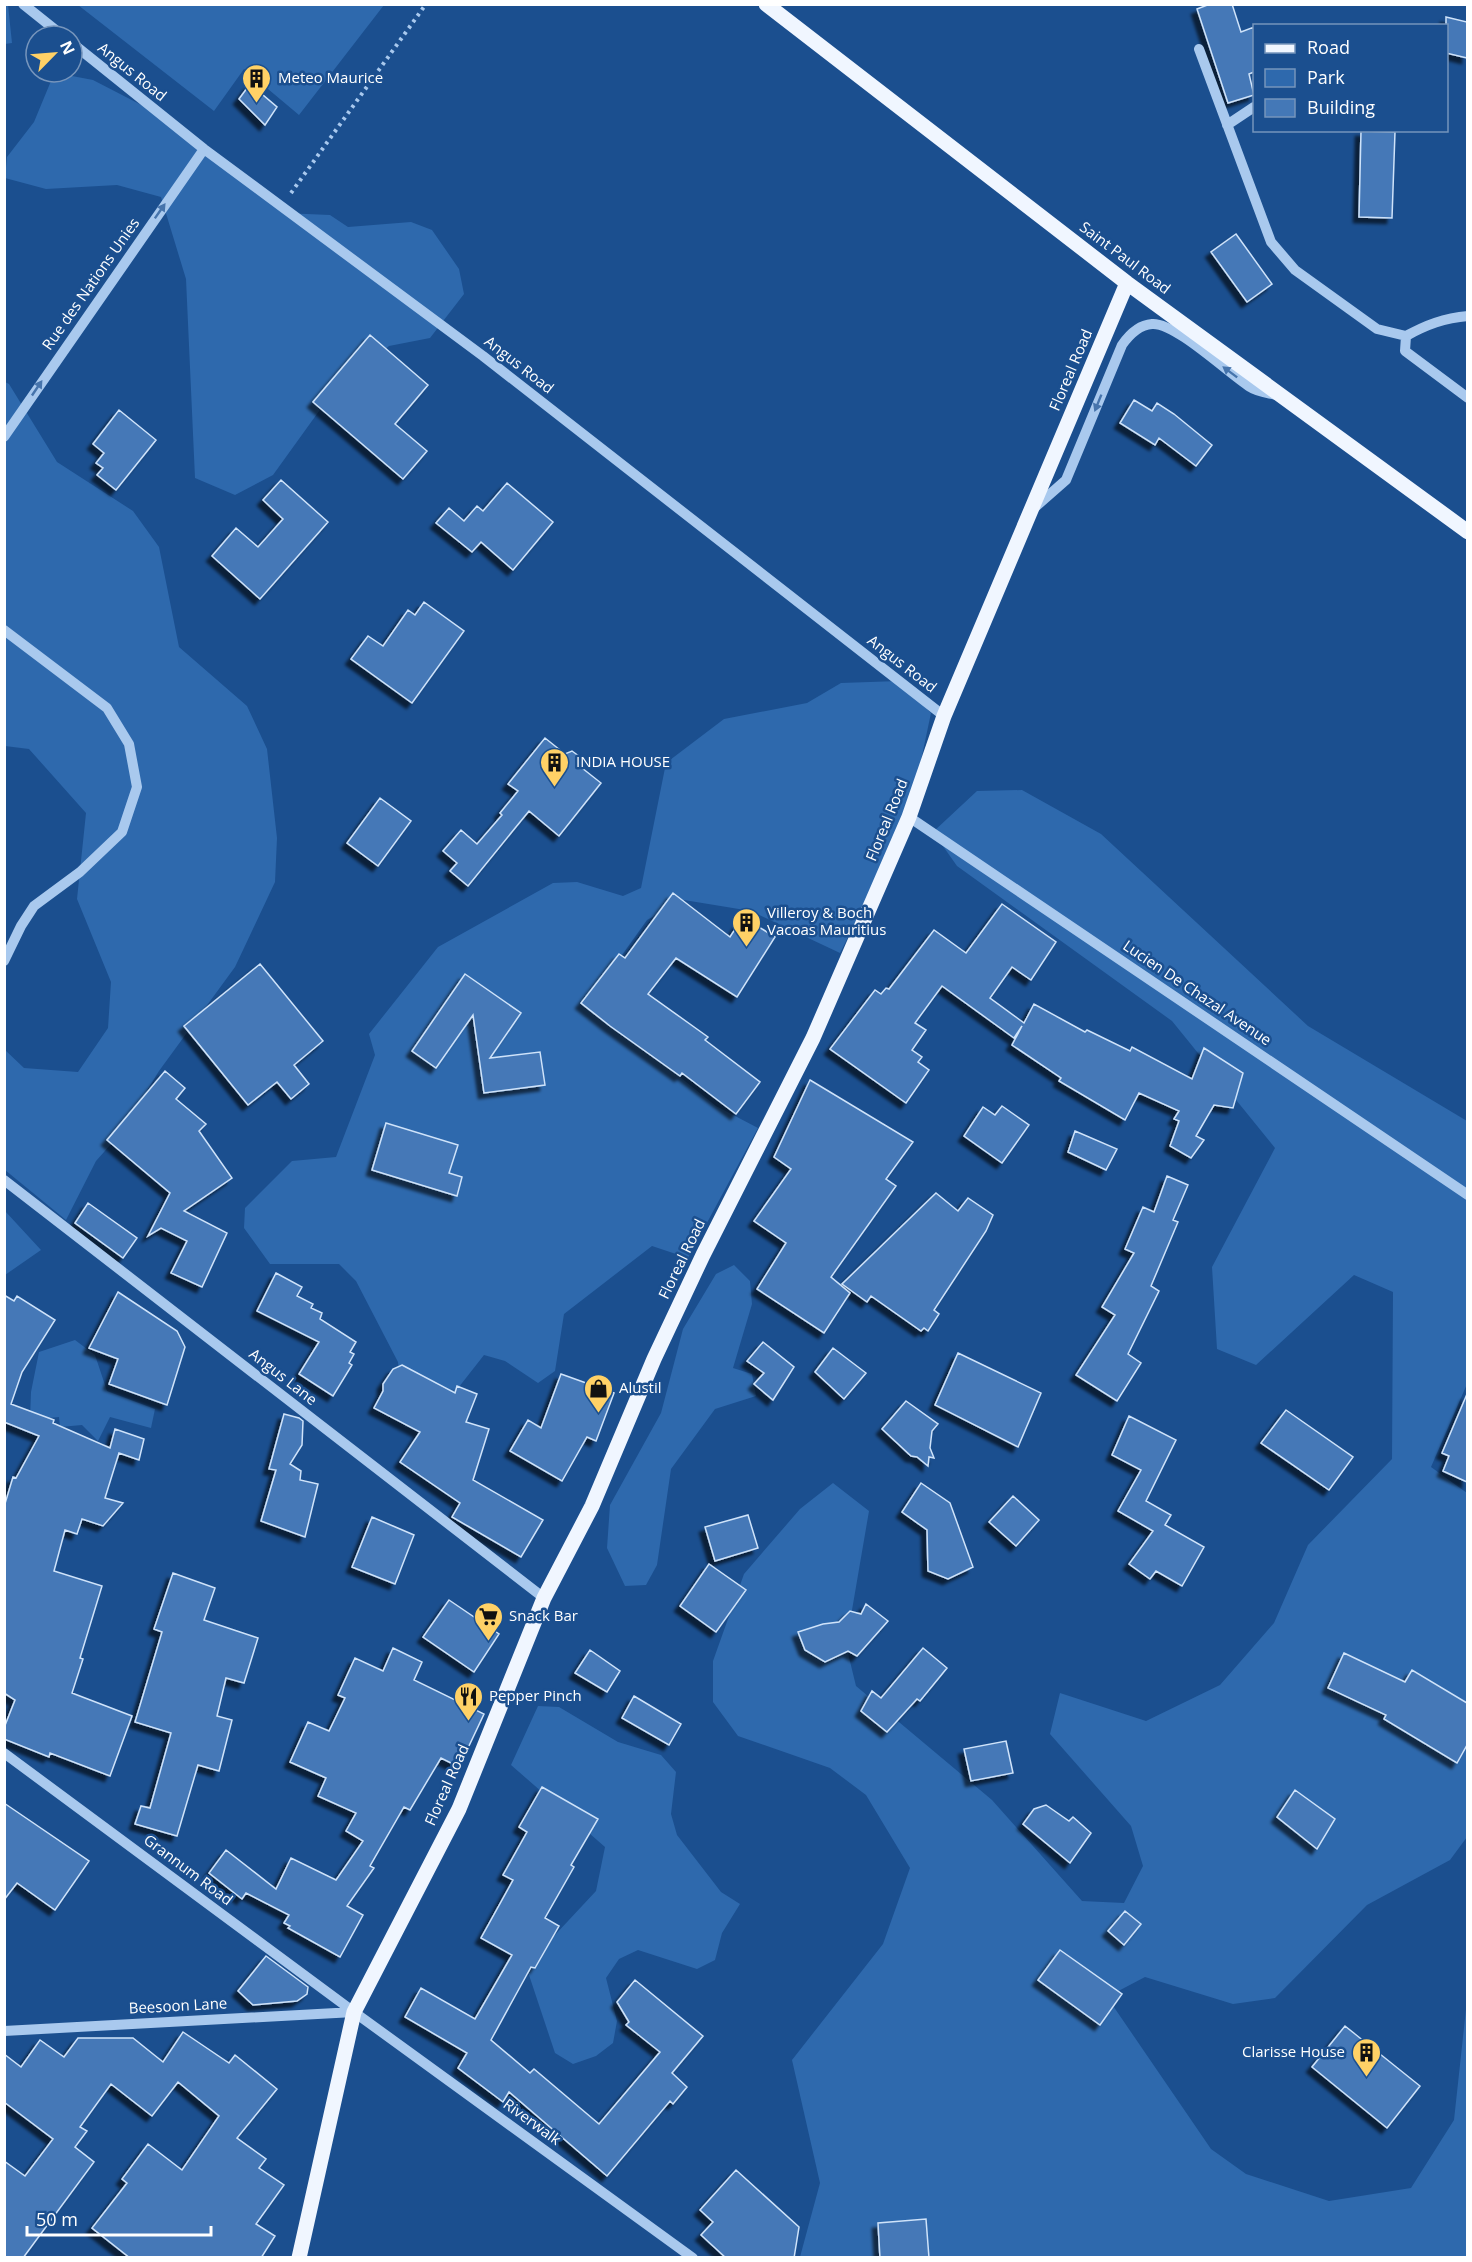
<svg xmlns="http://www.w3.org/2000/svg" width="1472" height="2262" font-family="'Open Sans',sans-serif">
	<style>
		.green { fill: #2e69ad }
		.building { fill: #4478b7; stroke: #cfe3fa; stroke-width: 1.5; filter: url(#shadow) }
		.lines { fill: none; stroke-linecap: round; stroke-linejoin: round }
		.path { stroke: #a9c9ee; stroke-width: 4; stroke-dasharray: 3 4.5; stroke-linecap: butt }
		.minor { stroke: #a9c9ee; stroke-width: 10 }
		.major { stroke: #f0f6ff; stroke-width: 15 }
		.oneway { fill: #4674ac }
		.labels { text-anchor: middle; stroke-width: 5; stroke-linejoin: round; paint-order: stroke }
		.street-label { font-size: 15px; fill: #fff; stroke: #1b4f8f }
		.poi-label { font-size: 15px; fill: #fff; stroke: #1b4f8f; text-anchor: start }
	</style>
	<defs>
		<filter id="shadow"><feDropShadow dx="-5.5" dy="5.5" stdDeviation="1.5" flood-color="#0009"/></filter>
	</defs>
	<rect width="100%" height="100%" fill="#1b4f8f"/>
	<path class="green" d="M5 4 8 5 12 43 5 44Z
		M78 5H384L299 115 244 69 214 111Z
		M72 76 93 80 153 111 283 213 330 215 348 227 411 222 432 230 459 269 464 294 430 338 389 346 327 400 273 475 235 495 195 478 186 279 161 197 117 185 46 189 5 178 7 157 34 122 51 81Z
		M5 382 9 384 57 462 133 511 159 547 179 647 247 706 267 749 277 838 275 882 235 967 159 1071 120 1134 96 1161 66 1220 5 1170 4 1049 24 1068 78 1072 108 1028 111 982 77 899 86 813 29 749 5 746Z
		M899 681 931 713 909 817 840 953 751 911 684 900 647 920 607 976 609 1020 716 1106 758 1128 688 1258 652 1246 564 1314 555 1371 538 1383 505 1361 484 1355 426 1429 404 1427 405 1424 398 1362 356 1281 339 1264H270L244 1228 245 1208 292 1161 336 1157 375 1055 369 1034 438 947 553 883 577 882 623 896 641 888 666 763 724 719 807 703 841 683Z
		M1022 790 1101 834 1308 1026 1467 1121V1384L1431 1467 1467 1493V1837L1450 1860 1367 1905 1275 1998 1233 2004 1145 1977 1107 1997 1211 2149 1246 2174 1329 2201 1411 2188 1454 2120 1467 2000V2257H800L820 2183 792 2060 883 1944 910 1868 866 1795 830 1768 738 1736 713 1702V1661L744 1574 800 1509 833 1483 869 1511 846 1645 856 1686 992 1800 1082 1901 1124 1903 1143 1866 1131 1826 1050 1734 1060 1693 1146 1721 1220 1685 1274 1623 1308 1545 1392 1459 1393 1292 1354 1275 1256 1365 1217 1349 1212 1267 1275 1148 1172 1021 957 866 933 832 977 791Z
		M5 1211 41 1250 5 1275H4Z
		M734 1265 750 1281 752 1304 733 1368 752 1374 756 1396 715 1409 671 1469 657 1565 646 1585 625 1586 607 1548 610 1505 661 1413 683 1329 716 1274Z
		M75 1340 95 1355 107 1391 155 1409 151 1428 110 1417 98 1441 82 1425 60 1427 59 1417 30 1420 31 1392 39 1352Z
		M538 1706 559 1707 618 1742 661 1755 676 1772 671 1814 677 1835 721 1892 740 1904 722 1933 715 1960 697 1969 638 1950 619 1959 606 1978 617 2021 613 2043 596 2056 573 2064 555 2053 526 1966 596 1891 605 1847 511 1765Z"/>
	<path class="building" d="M1210 4H1232L1241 32 1254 27V72L1249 74 1254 95 1228 103 1197 9Z
		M1446 17 1467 22V58L1446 53Z
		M250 84 277 107 265 125 239 99Z
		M1361 131 1395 132 1392 218 1359 217Z
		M1236 234 1272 284 1247 302 1211 252Z
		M370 335 428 385 395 424 427 451 403 479 313 402Z
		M1134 400 1152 411 1157 403 1174 414 1212 445 1196 466 1159 438 1155 445 1120 423Z
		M119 410 156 440 116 490 97 475 103 468 96 463 104 453 93 444Z
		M281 480 328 522 260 599 212 556 236 528 258 547 283 519 263 500Z
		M507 483 553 522 513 570 481 542 472 552 436 523 449 508 464 521 477 506 483 511Z
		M424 602 464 631 412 703 351 659 368 636 383 646 408 610 415 615Z
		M545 738 565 754 572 751 583 759 582 768 601 783 559 836 529 811 468 886 450 871 457 863 443 851 461 830 477 844 502 815 500 813 518 791 508 784Z
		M380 798 411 821 378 866 347 843Z
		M673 893 730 937 743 917 775 937 737 997 676 958 648 994 708 1037 705 1040 760 1082 736 1114 682 1073 680 1076 610 1026 581 1003 619 954 625 958Z
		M1002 904 1056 942 1031 980 1012 967 990 998 1024 1023 1034 1004 1085 1032 1087 1030 1130 1051 1132 1047 1192 1079 1204 1048 1243 1073 1233 1108 1214 1105 1196 1136 1204 1140 1191 1158 1170 1146 1179 1121 1174 1119 1179 1111 1139 1093 1125 1120 1059 1081 1061 1078 1012 1045 1022 1026 1014 1038 942 986 915 1023 926 1030 912 1050 922 1057 918 1062 929 1070 906 1103 830 1049 875 990 881 994 886 988 889 989 934 930 966 953Z
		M260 964 323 1041 294 1065 309 1084 291 1099 277 1082 248 1105 184 1026Z
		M465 974 521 1013 490 1058 540 1052 545 1085 484 1093 473 1015 436 1068 412 1051Z
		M165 1071 185 1088 176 1099 206 1124 199 1131 232 1178 184 1211 227 1233 202 1287 171 1273 187 1241 161 1228 148 1236 170 1193 107 1140Z
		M810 1080 913 1142 886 1179 896 1186 831 1277 850 1293 824 1333 757 1289 786 1243 754 1221 791 1169 774 1157Z
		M1002 1106 1029 1125 1002 1163 964 1136 983 1107 995 1115Z
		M386 1123 458 1145 449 1173 462 1177 457 1196 372 1170Z
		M1075 1131 1117 1149 1106 1170 1068 1152Z
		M1167 1176 1188 1185 1173 1220 1178 1222 1151 1286 1159 1291 1128 1354 1141 1363 1117 1401 1076 1375 1115 1315 1102 1307 1134 1253 1125 1249 1143 1207 1154 1212Z
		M936 1193 958 1211 968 1198 993 1215 986 1231 934 1310 939 1314 928 1331 924 1328 921 1331 871 1296 867 1302 842 1284Z
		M88 1203 137 1238 123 1258 75 1223Z
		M276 1273 302 1287 297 1296 313 1304 311 1308 322 1313 320 1319 356 1342 350 1352 354 1354 349 1363 352 1365 333 1396 299 1374 319 1342 257 1311Z
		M118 1292 177 1331 185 1347 167 1405 109 1384 118 1359 89 1348Z
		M4 1295 14 1301 17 1296 55 1320 22 1372 11 1404 54 1420 53 1423 110 1448 115 1429 144 1439 139 1460 119 1453 105 1498 123 1503 103 1526 82 1519 77 1534 65 1530 54 1571 102 1586 80 1658 83 1659 72 1693 132 1716 110 1776 50 1753 49 1757 4 1739V1728L15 1700 4 1693V1507L13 1477 16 1478 39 1436 4 1422Z
		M763 1342 794 1367 773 1400 754 1384 764 1373 747 1361Z
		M833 1348 866 1373 844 1399 815 1372Z
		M958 1353 1041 1393 1018 1447 935 1405Z
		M402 1365 455 1393 457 1386 477 1394 466 1422 489 1429 473 1480 543 1520 521 1557 452 1517 460 1503 400 1462 420 1432 374 1408 383 1391V1384L393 1369Z
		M561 1374 614 1393 596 1441 587 1437 562 1481 510 1451 528 1420 541 1428Z
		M1467 1394V1482L1443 1471 1449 1456 1442 1453Z
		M906 1401 938 1424 932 1431 930 1448 934 1458 929 1457 928 1466 917 1457 911 1456 882 1429Z
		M1286 1410 1353 1457 1329 1490 1261 1443Z
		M284 1414 299 1418 303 1421 302 1445 290 1464 301 1471 300 1480 318 1484 305 1537 261 1521 276 1470 269 1469Z
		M1129 1416 1176 1440 1146 1501 1171 1515 1165 1525 1204 1547 1182 1586 1156 1571 1150 1579 1129 1564 1153 1531 1118 1511 1141 1470 1112 1455Z
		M921 1483 950 1503 973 1567 948 1579 928 1571 927 1530 902 1512Z
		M1013 1496 1039 1520 1016 1546 989 1522Z
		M748 1515 758 1548 715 1561 705 1527Z
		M372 1517 414 1535 395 1584 352 1567Z
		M709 1564 746 1590 716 1632 680 1606Z
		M173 1573 215 1588 204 1620 258 1638 244 1683 226 1678 217 1716 232 1720 219 1771 198 1765 177 1836 135 1824 141 1806 150 1808 171 1733 135 1722 162 1632 154 1629Z
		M449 1600 499 1634 474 1672 423 1637Z
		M866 1604 888 1621 857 1656 848 1651 825 1662 805 1650 798 1632 823 1624 839 1622 850 1611 861 1614Z
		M393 1648 422 1662 414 1680 484 1714 459 1767 441 1758 410 1810 404 1807 370 1866 374 1868 347 1906 363 1915 340 1957 288 1928 290 1926 284 1923 289 1915 246 1893 242 1899 209 1873 226 1850 276 1889 291 1858 336 1880 363 1841 346 1831 356 1813 318 1796 326 1778 290 1762 308 1722 329 1731 345 1698 338 1695 355 1658 383 1671Z
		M923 1648 947 1668 920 1701 917 1699 887 1732 861 1711 872 1691 881 1698Z
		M590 1650 620 1671 607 1692 575 1673Z
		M1344 1653 1405 1682 1412 1670 1467 1703V1745L1457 1763 1384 1719 1386 1715 1328 1688Z
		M634 1696 681 1724 669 1745 622 1718Z
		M1006 1741 1013 1773 971 1781 964 1749Z
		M542 1787 598 1819 571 1865 574 1867 545 1918 559 1926 535 1968 531 1967 491 2040 530 2073 534 2069 599 2124 660 2052 626 2025 629 2022 617 2002 635 1980 703 2036 672 2073 687 2087 673 2104 670 2101 607 2176 509 2092 503 2102 458 2068 467 2053 405 2017 421 1988 475 2019 512 1955 481 1938 513 1880 503 1875 527 1832 519 1827Z
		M1295 1790 1335 1819 1317 1849 1277 1817Z
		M4 1803 89 1861 55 1910 17 1883 4 1900Z
		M1046 1805 1069 1821 1073 1817 1091 1833 1070 1863 1023 1824 1034 1809Z
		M1125 1911 1141 1924 1124 1945 1108 1931Z
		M1060 1950 1122 1994 1100 2025 1038 1980Z
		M266 1956 308 1987 307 1994 297 2001 253 2005 238 1991Z
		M1345 2026 1420 2086 1387 2128 1312 2067Z
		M183 2032 229 2063 235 2055 277 2089 237 2138 266 2159 259 2168 284 2185 256 2224 275 2236 261 2258H130L92 2228 127 2183 122 2179 148 2144 182 2170 219 2116 178 2082 152 2116 111 2084 80 2127 87 2131 75 2147 94 2162 23 2258H4V2161L25 2176 53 2139 4 2102V2054L21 2067 40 2040 64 2057 78 2038H133L163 2062Z
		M736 2170 799 2227 794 2258H726L701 2235 713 2222 700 2210Z
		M926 2219 929 2258H880L878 2223Z"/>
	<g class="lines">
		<path class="path" d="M291 193 426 4"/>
		<path class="minor" d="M23 4 63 36
			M72 43 204 149 483 356 944 716
			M1199 49 1271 242 1295 270 1377 329 1406 336C1426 325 1444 318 1468 316
			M1227 125 1254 107
			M1406 336 1405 351 1468 398
			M4 437 204 149
			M1033 509 1066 480 1122 345C1129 335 1138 325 1152 324 1175 322 1228 373 1250 387 1257 392 1268 393 1276 395
			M4 630 107 708 129 744 137 787 122 832 80 872 34 906 21 926 4 961
			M909 817 1468 1195
			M4 1180 544 1598
			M4 1753 354 2012 693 2258
			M4 2031 354 2012"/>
		<path class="major" d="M766 4 1127 283 1468 532
			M299 2258 354 2012 459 1809 544 1598 592 1506 654 1359 703 1255 813 1038 909 817 944 716 1127 283"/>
	</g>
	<defs><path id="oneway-solid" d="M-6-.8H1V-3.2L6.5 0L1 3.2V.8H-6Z" transform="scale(1.5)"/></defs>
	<g class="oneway">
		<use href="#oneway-solid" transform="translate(160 211) rotate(-55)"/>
		<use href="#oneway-solid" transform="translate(1230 372) rotate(-143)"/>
		<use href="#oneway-solid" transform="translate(37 388) rotate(-56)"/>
		<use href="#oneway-solid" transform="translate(1098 403) rotate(112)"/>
	</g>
	<defs>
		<symbol id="building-pin" viewBox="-11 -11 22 30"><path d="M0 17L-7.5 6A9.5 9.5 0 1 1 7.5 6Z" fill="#ffd166" stroke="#1b4f8f"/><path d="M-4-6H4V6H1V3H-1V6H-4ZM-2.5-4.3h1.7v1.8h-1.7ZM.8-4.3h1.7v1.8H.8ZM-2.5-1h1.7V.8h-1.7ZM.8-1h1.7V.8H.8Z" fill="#111"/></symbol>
		<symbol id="shop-pin" viewBox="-11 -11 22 30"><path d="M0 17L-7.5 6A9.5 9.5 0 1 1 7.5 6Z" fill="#ffd166" stroke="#1b4f8f"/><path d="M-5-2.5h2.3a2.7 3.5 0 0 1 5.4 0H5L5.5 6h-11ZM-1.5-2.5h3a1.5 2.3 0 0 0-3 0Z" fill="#111"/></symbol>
		<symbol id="supermarket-pin" viewBox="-11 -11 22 30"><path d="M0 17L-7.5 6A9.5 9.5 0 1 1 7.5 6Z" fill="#ffd166" stroke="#1b4f8f"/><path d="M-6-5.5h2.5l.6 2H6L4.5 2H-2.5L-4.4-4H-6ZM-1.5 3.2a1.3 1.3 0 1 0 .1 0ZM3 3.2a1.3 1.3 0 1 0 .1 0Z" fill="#111"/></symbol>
		<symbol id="restaurant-pin" viewBox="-11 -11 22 30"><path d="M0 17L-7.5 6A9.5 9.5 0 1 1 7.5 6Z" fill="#ffd166" stroke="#1b4f8f"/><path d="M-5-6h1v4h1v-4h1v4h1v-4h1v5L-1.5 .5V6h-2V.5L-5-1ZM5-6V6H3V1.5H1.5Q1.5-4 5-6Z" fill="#111"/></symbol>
	</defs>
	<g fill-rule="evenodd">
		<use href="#building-pin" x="240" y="62" width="33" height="45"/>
		<use href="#building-pin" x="538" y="746" width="33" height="45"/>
		<use href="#building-pin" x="730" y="906" width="33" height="45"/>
		<use href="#shop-pin" x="582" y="1372" width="33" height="45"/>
		<use href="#supermarket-pin" x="472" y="1600" width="33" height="45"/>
		<use href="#restaurant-pin" x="452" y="1680" width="33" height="45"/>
		<use href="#building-pin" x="1350" y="2036" width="33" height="45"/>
	</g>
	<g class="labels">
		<g class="street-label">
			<text transform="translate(132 72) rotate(39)" y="5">Angus Road</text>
			<text transform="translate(1125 258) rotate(37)" y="5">Saint Paul Road</text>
			<text transform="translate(91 284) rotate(-55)" y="5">Rue des Nations Unies</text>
			<text transform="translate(519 365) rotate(38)" y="5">Angus Road</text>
			<text transform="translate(1071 370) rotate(-67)" y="5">Floreal Road</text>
			<text transform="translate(902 664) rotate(38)" y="5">Angus Road</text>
			<text transform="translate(887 820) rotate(-68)" y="5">Floreal Road</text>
			<text transform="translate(1197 993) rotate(34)" y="5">Lucien De Chazal Avenue</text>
			<text transform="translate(682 1259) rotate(-64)" y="5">Floreal Road</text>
			<text transform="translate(283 1377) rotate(38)" y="5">Angus Lane</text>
			<text transform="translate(447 1785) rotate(-66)" y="5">Floreal Road</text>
			<text transform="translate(188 1870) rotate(37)" y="5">Grannum Road</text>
			<text transform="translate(178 2006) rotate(-3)" y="5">Beesoon Lane</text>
			<text transform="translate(532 2122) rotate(36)" y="5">Riverwalk</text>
		</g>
		<g class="poi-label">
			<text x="278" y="83">Meteo Maurice</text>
			<text x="576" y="767">INDIA HOUSE</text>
			<text x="767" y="918">Villeroy &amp; Boch<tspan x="767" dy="17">Vacoas Mauritius</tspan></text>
			<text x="619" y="1393">Alustil</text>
			<text x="509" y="1621">Snack Bar</text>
			<text x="489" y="1701">Pepper Pinch</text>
			<text x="1345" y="2057" text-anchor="end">Clarisse House</text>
		</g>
	</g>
	<rect width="1472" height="2262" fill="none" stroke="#ffffff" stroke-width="12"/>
	<rect x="1253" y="24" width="195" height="108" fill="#1b4f8f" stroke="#7695bc" stroke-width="1.5"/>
	<rect x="1265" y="44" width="30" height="9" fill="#f0f6ff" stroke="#7695bc" stroke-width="1.5"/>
	<text x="1307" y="54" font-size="18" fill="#ffffff">Road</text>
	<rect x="1265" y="69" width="30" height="18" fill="#2e69ad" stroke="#7695bc" stroke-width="1.5"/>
	<text x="1307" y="84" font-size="18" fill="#ffffff">Park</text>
	<rect x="1265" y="99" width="30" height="18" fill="#4478b7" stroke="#7695bc" stroke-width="1.5"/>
	<text x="1307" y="114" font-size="18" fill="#ffffff">Building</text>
	<g transform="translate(54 54) rotate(65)"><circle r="28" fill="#1b4f8f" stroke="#7695bc" stroke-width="1.5"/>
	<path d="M0-4.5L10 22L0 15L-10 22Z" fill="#ffd166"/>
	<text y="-9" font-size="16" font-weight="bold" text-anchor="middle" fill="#ffffff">N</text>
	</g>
	<path d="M27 2226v9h184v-9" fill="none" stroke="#ffffff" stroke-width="3"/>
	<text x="36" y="2226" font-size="18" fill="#ffffff" stroke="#1b4f8f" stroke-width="4.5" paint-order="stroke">50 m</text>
</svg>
